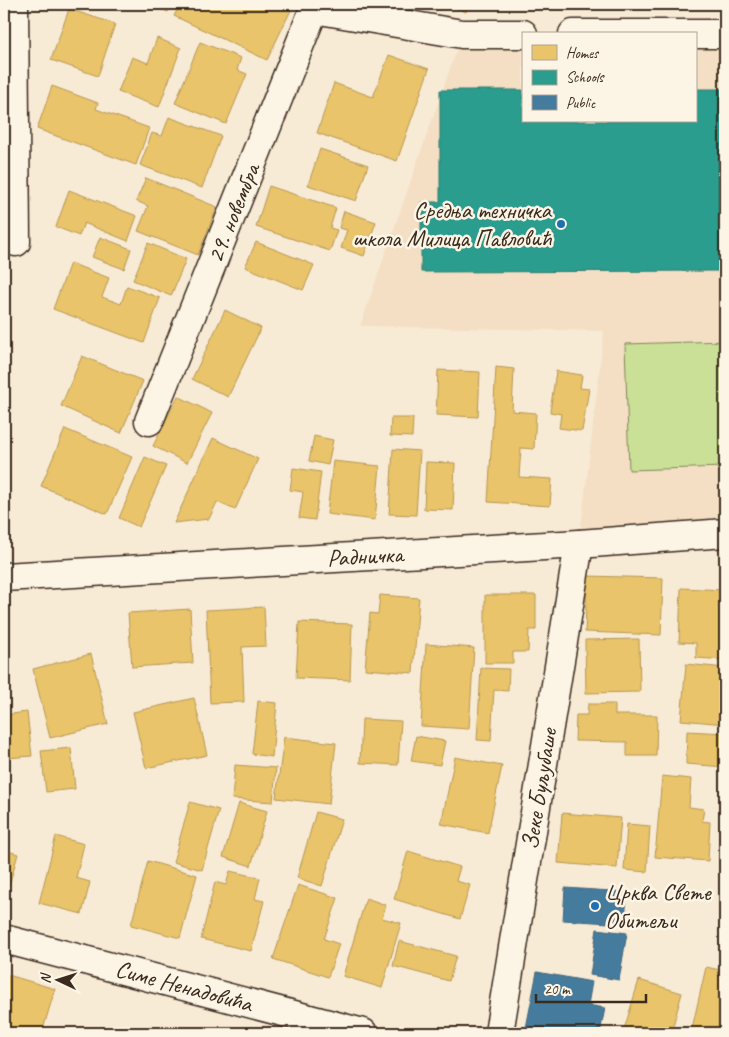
<svg xmlns="http://www.w3.org/2000/svg" width="729" height="1037" font-family="Caveat,sans-serif">
	<style>
		.built { fill: #f4dfc4 }
		.green { fill: #cae096; stroke: #82855a }
		.homes { fill: #e9c46a; stroke: #b59653 }
		.schools { fill: #2a9d8f; stroke: #2f7a6d }
		.public { fill: #457b9d; stroke: #426377 }
		.lines { fill: none; stroke-linecap: round; stroke-linejoin: round }
		.street-casing { stroke: #3b2a1e; stroke-width: 31 }
		.secondary-casing { stroke: #3b2a1e; stroke-width: 31 }
		.street { stroke: #fcf5e5; stroke-width: 28 }
		.secondary { stroke: #fcf5e5; stroke-width: 28 }
		.poi-dot { fill: #1f6fb2; stroke: #fcf5e5; stroke-width: 2 }
		.labels { text-anchor: middle; stroke-width: 5; stroke-linejoin: round; paint-order: stroke }
		.poi-label { font-size: 24px; fill: #3b2a1e; stroke: #fcf5e5; text-anchor: end }
		.street-label { font-size: 24px; fill: #3b2a1e; stroke: #fcf5e5 }
	</style>
	<rect width="100%" height="100%" fill="#f8ebd6"/>
	<filter id="ink" filterUnits="userSpaceOnUse"><feTurbulence type="fractalNoise" baseFrequency=".02" numOctaves="2"/><feDisplacementMap in="SourceGraphic" scale="10" xChannelSelector="R" yChannelSelector="G"/><feConvolveMatrix kernelMatrix="1 2 1 2 8 2 1 2 1" color-interpolation-filters="sRGB"/></filter>
	<g filter="url(#ink)">
		<path class="built" d="M462 34H523V121H695V34H725V533L579 544 604 331 360 326Z"/>
		<path class="green" d="M725 341V467L629 470 625 344Z"/>
		<path class="homes" d="M148 4H172L168 12Z
			M180 4H277L291 10 267 60 174 16Z
			M448 4H469L466 12 448 5Z
			M69 9 115 24 98 76 51 60Z
			M157 38 181 48 159 107 118 92 132 57 148 63Z
			M200 42 241 58 237 70 247 74 226 124 175 103Z
			M389 55 429 69 397 161 317 133 334 83 373 97Z
			M52 86 98 103 96 109 149 128 136 165 37 129Z
			M169 117 221 136 202 188 140 165 152 133 162 136Z
			M320 149 368 165 356 201 308 185Z
			M146 178 217 207 198 255 138 231 148 206 136 201Z
			M269 186 336 208 330 228 337 230 330 251 256 227Z
			M69 190 137 216 128 241 84 223 79 236 56 227Z
			M344 211 376 222 364 256 341 248 347 230 339 228Z
			M100 237 131 249 124 269 92 257Z
			M256 242 314 265 303 290 245 267Z
			M148 243 186 259 171 296 133 280Z
			M70 263 109 278 102 297 121 304 127 286 160 298 144 343 53 309Z
			M225 310 261 328 228 397 192 379Z
			M82 356 143 381 121 433 61 406Z
			M496 367 514 369 512 411 536 413 534 449 521 448 519 477 552 479 550 506 488 502Z
			M438 370 480 372 478 417 436 415Z
			M556 371 582 375 580 388 589 389 582 431 559 428 561 414 550 412Z
			M178 396 212 413 187 463 153 446Z
			M391 418H413L412 437 390 436Z
			M65 429 132 457 107 514 41 486Z
			M314 436 333 440 328 465 309 461Z
			M213 438 258 459 235 510 217 502 209 519 174 523Z
			M393 449 420 451 416 515 389 514Z
			M145 457 166 466 139 527 119 518Z
			M333 461 380 466 375 520 327 514Z
			M426 462 455 463 453 510 424 509Z
			M293 468 321 472 315 520 299 518 303 492 290 490Z
			M587 576 663 578 661 635 585 632Z
			M681 588 725 590V660L696 658V643L679 642Z
			M380 595 419 598 413 673 365 669 370 613 378 614Z
			M485 595H536V630H529L528 652H513V663H485Z
			M264 607 266 646 242 647 244 702 210 703 206 610Z
			M190 609 193 663 132 667 128 613Z
			M299 622 352 624 350 680 296 678Z
			M639 639 640 692 586 693 585 640Z
			M426 644 474 648 469 729 421 726Z
			M91 654 108 724 50 738 33 669Z
			M686 664 725 668V724L681 720Z
			M481 668 509 669 508 691 494 690 491 741 477 740Z
			M194 698 207 755 146 768 133 712Z
			M258 701 277 703 272 757 252 754Z
			M588 704H615V715H657L656 756H627V742L575 741 576 715H587Z
			M27 712 32 756 7 758 4 715Z
			M362 719 401 721 398 765 360 763Z
			M687 731 725 733V767L686 764Z
			M416 736 445 741 440 765 411 761Z
			M284 737 336 743 329 804 276 798Z
			M71 748 75 789 46 792 41 751Z
			M455 757 502 766 488 833 441 824Z
			M235 765 276 768 273 802 232 799Z
			M662 776 691 779 689 807 704 809 702 821 710 822 708 861 655 857Z
			M190 802 219 810 202 870 173 862Z
			M239 803 267 811 251 866 223 857Z
			M316 812 342 819 322 886 297 878Z
			M562 813 621 818 617 868 558 863Z
			M725 820V865H721Z
			M627 824 650 826 647 872 624 870Z
			M56 836 84 844 76 878 90 882 82 914 39 903Z
			M4 850 18 854 7 893 4 892Z
			M408 851 460 867 456 881 470 885 460 919 394 899Z
			M148 861 197 875 180 938 131 925Z
			M230 871 260 878 255 899 264 901 251 951 201 939 215 882 226 885Z
			M298 885 338 898 324 939 339 944 328 977 273 959Z
			M366 898 386 905 382 918 401 923 382 988 343 976Z
			M399 941 456 956 449 981 393 966Z
			M706 967 725 971V1033H691Z
			M5 974 55 989 42 1033H4V979Z
			M639 980 682 993 671 1033H623Z"/>
		<path class="schools" d="M695 89H725V271L421 272V202H440V90H523V121H695Z"/>
		<path class="public" d="M565 888 627 892 625 924 563 920Z
			M597 929 627 933 619 980 590 975Z
			M537 972 592 982 588 1005 605 1008 600 1033H525Z"/>
		<g class="lines">
			<defs>
				<path id="street" d="M14 4 16 242
					M314 9 462 34H523
					M573 34H725
					M149 421 316 4
					M4 939 363 1033
					M499 1033 579 544"/>
				<path id="secondary" d="M4 577 579 544 725 533"/>
			</defs>
			<use href="#street" class="street-casing"/>
			<use href="#secondary" class="secondary-casing"/>
			<use href="#street" class="street"/>
			<use href="#secondary" class="secondary"/>
		</g>
	</g>
	<g class="poi-dot">
		<circle cx="561" cy="224" r="5"/>
		<circle cx="595" cy="906" r="5"/>
	</g>
	<g class="labels">
		<g class="poi-label">
			<text x="551" y="218">Средња техничка<tspan x="551" dy="28">школа Милица Павловић</tspan></text>
			<text x="605" y="900" text-anchor="start">Црква Свете<tspan x="605" dy="28">Обитељи</tspan></text>
		</g>
		<g class="street-label">
			<text transform="translate(233 213) rotate(-68)" y="8">29. новембра</text>
			<text transform="translate(365 556) rotate(-3)" y="8">Радничка</text>
			<text transform="translate(539 789) rotate(-81)" y="8">Зеке Буљубаше</text>
			<text transform="translate(184 986) rotate(15)" y="8">Симе Ненадовића</text>
		</g>
	</g>
	<rect width="729" height="1037" fill="none" stroke="#fcf5e5" stroke-width="20"/>
	<rect x="10" y="10" width="709" height="1017" fill="none" stroke="#3b2a1e" stroke-width="2" filter="url(#ink)"/>
	<rect x="522" y="32" width="175" height="90" fill="#fcf5e5" stroke="#afa495"/>
	<rect x="532" y="45" width="25" height="15" fill="#e9c46a" stroke="#afa495"/>
	<text x="566" y="58" font-size="15" fill="#3b2a1e">Homes</text>
	<rect x="532" y="70" width="25" height="15" fill="#2a9d8f" stroke="#afa495"/>
	<text x="566" y="82" font-size="15" fill="#3b2a1e">Schools</text>
	<rect x="532" y="95" width="25" height="15" fill="#457b9d" stroke="#afa495"/>
	<text x="566" y="108" font-size="15" fill="#3b2a1e">Public</text>
	<g transform="translate(58 980) rotate(274)" stroke="#fcf5e5" stroke-width="4" paint-order="stroke">
	<path d="M0-4L9 19L0 12L-9 19Z" fill="#3b2a1e"/>
	<text y="-8" font-size="14" font-weight="bold" text-anchor="middle" fill="#3b2a1e">N</text>
	</g>
	<path d="M536 994v8h110v-8" fill="none" stroke="#3b2a1e" stroke-width="2.5"/>
	<text x="544" y="994" font-size="15" fill="#3b2a1e" stroke="#fcf5e5" stroke-width="4" paint-order="stroke">20 m</text>
</svg>
